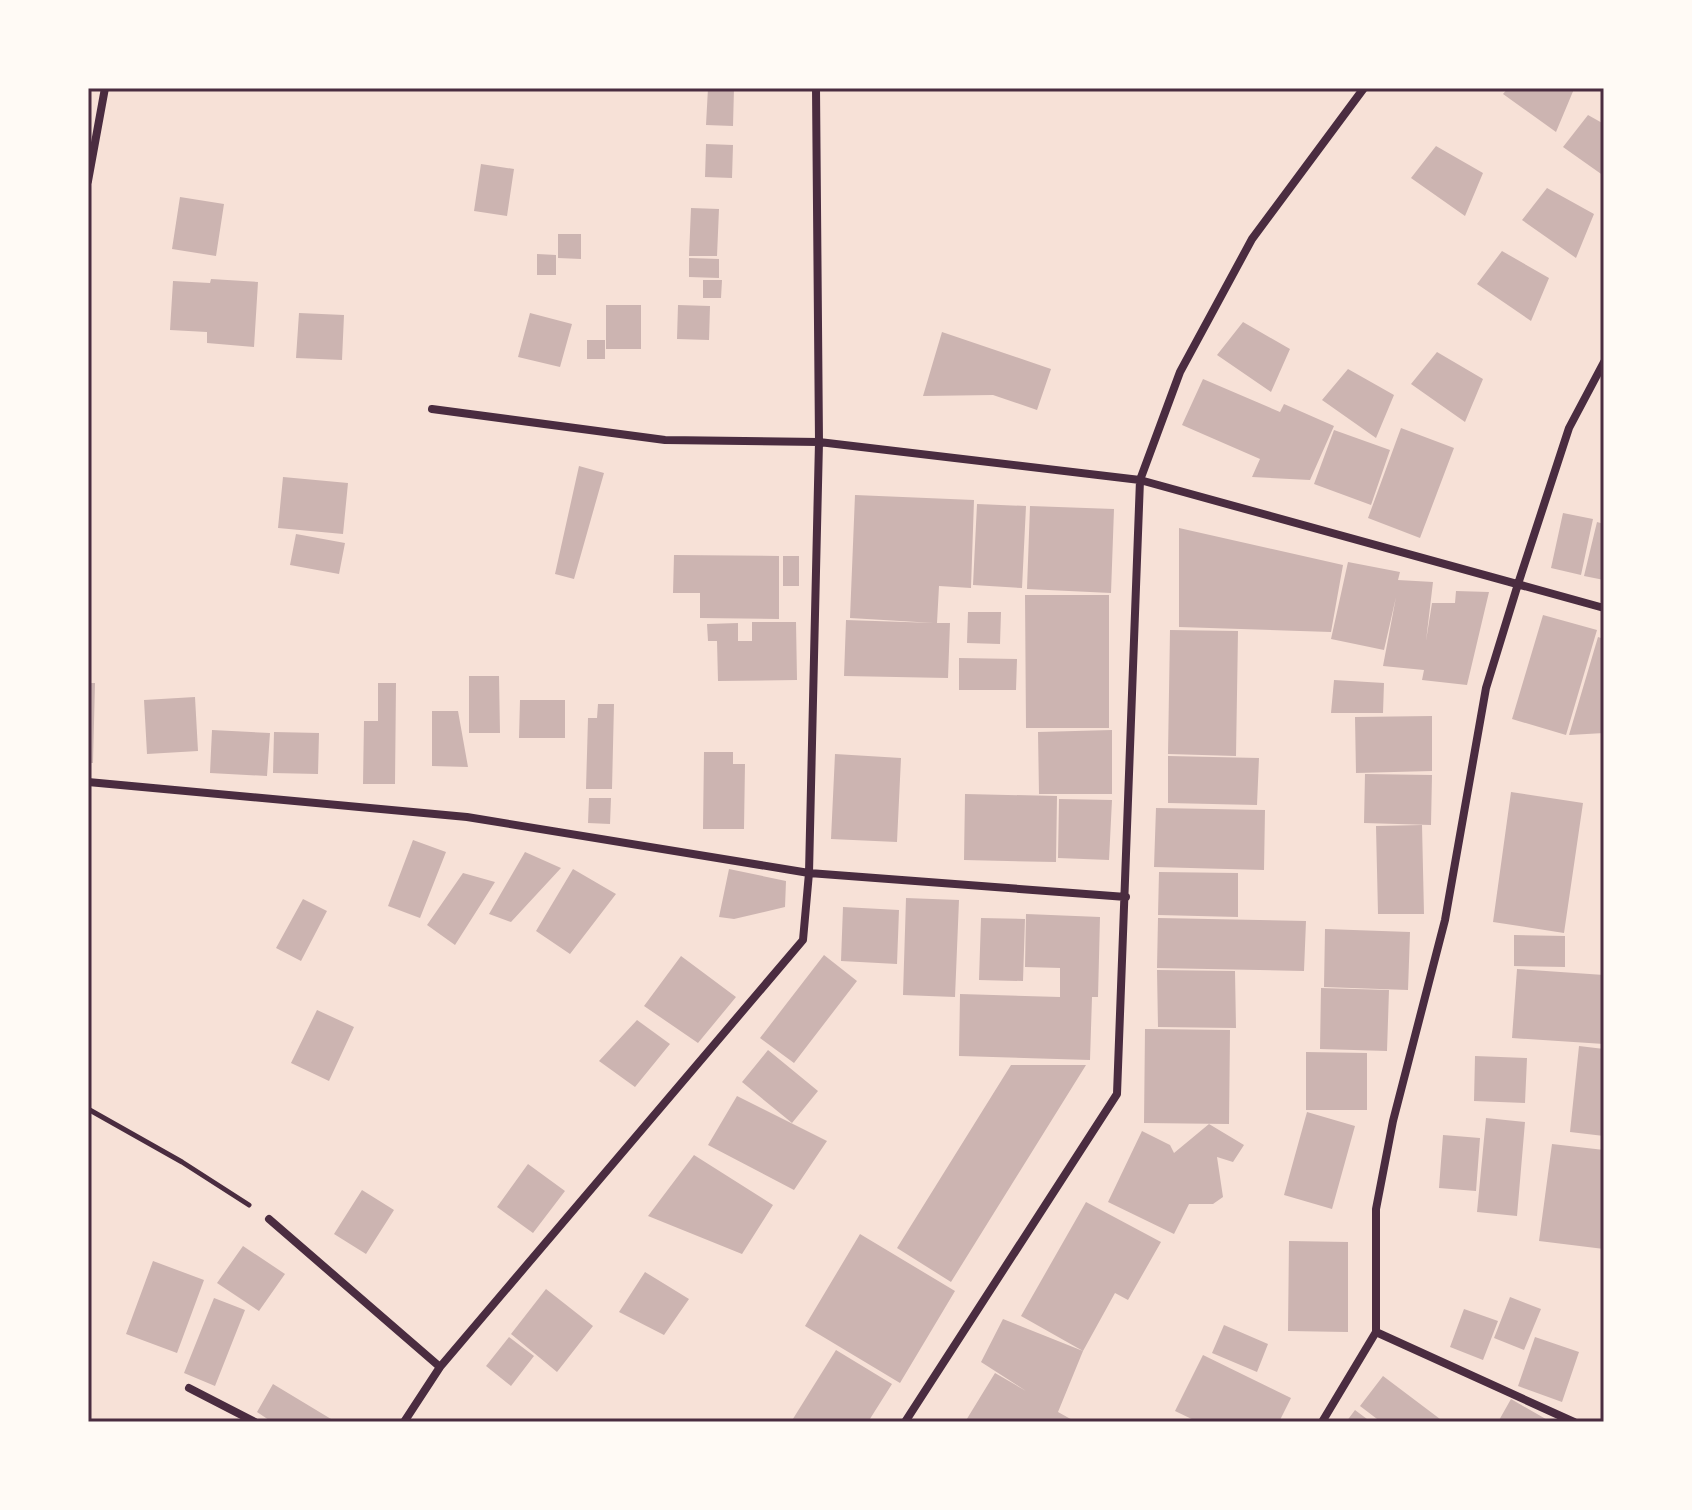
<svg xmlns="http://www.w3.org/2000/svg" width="1692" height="1510" font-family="Inter,sans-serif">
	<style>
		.building { fill: #ccb4b1 }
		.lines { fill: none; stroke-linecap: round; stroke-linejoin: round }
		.path { stroke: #4a2c40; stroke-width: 5 }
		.minor { stroke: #4a2c40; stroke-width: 8 }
		.neatline { fill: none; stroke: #4a2c40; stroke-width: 3 }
	</style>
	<rect width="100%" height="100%" fill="#f7e1d7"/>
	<path class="building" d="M708 88H734L733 126 706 125Z
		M1508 88H1572L1574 89 1556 132 1503 94Z
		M1588 115 1604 124V176L1563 147Z
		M706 144 733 145 732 178 705 177Z
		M1436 146 1483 173 1465 216 1411 178Z
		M481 164 514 169 507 216 474 211Z
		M1547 188 1594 214 1576 258 1522 220Z
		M180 197 224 204 216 256 172 249Z
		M691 208 719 209 717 256H689Z
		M558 234H581V259L558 258Z
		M1502 251 1549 278 1531 321 1477 284Z
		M537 254 556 255V275H537Z
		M689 258 719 259V278L689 277Z
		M211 279 258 282 254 347 207 343V332L170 330 173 281 210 283Z
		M703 280H722L721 298H703Z
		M606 305H641V349H606Z
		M678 305 710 306 709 340 677 339Z
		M299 313 344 315 342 360 296 358Z
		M530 313 572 324 560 367 518 357Z
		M1243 322 1290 349 1271 392 1217 355Z
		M942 332 1051 369 1037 410 993 395 923 396Z
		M587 340H605V359H587Z
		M1437 352 1483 379 1465 422 1411 384Z
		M1348 369 1394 395 1376 438 1322 400Z
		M1203 379 1280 412 1284 404 1334 426 1310 480 1252 477 1260 459 1182 425Z
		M1401 428 1454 448 1420 538 1368 518Z
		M1334 430 1390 450 1371 505 1314 484Z
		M579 466 604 473 574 579 555 574Z
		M283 477 348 483 343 534 278 528Z
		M855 495 974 500 971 588 939 586 937 623H950L948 678 844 676 846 620 934 623 850 618Z
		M977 504 1026 506 1022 588 973 585Z
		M1030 506 1114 509 1111 593 1027 589Z
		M1563 513 1593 519 1581 575 1551 568Z
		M1597 522 1604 524V580L1584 576Z
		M1179 528 1343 565 1331 632 1179 627Z
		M296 534 345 543 339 574 290 565Z
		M674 555 779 556V619L700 618V593H673Z
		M783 556H799V586H783Z
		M1348 562 1400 572 1398 580 1433 582 1426 641 1432 603H1455L1456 591 1489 592 1467 685 1422 680 1424 670 1383 666 1396 597 1384 650 1331 639Z
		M1025 595H1109V728H1026Z
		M968 612H1001L1000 644 967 643Z
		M1543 615 1597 630 1566 735 1512 719Z
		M752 622H796L797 680 718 681 717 641H708L707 624 738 623V641H752Z
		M1170 630 1238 631 1236 756 1168 754Z
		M1598 637 1604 639V733L1569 735Z
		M959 658 1017 659 1016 690H959Z
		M469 676H499L500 733H469Z
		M1334 680 1384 683 1383 713H1331Z
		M88 683H95L93 763H88Z
		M378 683H396L395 784H363L364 721H378Z
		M195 697 198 751 147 754 144 700Z
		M520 700H565V738H519Z
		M598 704H614L612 789H586L588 718H597Z
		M432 711H458L468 767 432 766Z
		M1432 716V771L1356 773 1355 717Z
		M212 730 270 733 267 776 210 773Z
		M1112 730V794H1039L1038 732Z
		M274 732 319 733 318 774 273 773Z
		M704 752H733V764H745L744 829H703Z
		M835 754 901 758 897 842 831 839Z
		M1168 756 1259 758 1257 805 1168 803Z
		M1365 774 1432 775 1431 825 1364 823Z
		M1511 792 1583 803 1564 933 1493 922Z
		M965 794 1057 796 1056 862 964 860Z
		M589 798H611L610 824 588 823Z
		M1059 799 1112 800 1109 860 1058 858Z
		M1156 808 1265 810 1264 870 1154 867Z
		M1422 825 1424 914H1378L1376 826Z
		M413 840 446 852 420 918 388 906Z
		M525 852 561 868 511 922 489 914Z
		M573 869 616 894 570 954 536 931Z
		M729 869 786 881 785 907 734 919 719 917Z
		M1159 872 1238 873V917L1158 915Z
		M463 873 495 882 455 945 427 925Z
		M906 898 959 900 955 997 903 995Z
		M303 899 327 911 301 961 276 948Z
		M843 907 899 910 897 964 841 961Z
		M1026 914 1100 917 1098 997H1092L1090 1060 959 1056 960 994 1060 997V968L1025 967Z
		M981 918 1025 919 1023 981 979 980Z
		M1158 918 1306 921 1304 971 1157 968Z
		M1325 929 1410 932 1408 990 1324 987Z
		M1514 935 1565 936V967L1514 966Z
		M824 955 857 981 794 1063 760 1038Z
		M681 956 736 997 698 1043 644 1006Z
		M1517 969 1604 975V1044L1512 1038Z
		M1157 970 1235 971 1236 1028 1158 1027Z
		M1321 988 1389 990 1387 1051 1320 1049Z
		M317 1010 354 1027 329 1081 291 1063Z
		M637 1020 670 1044 635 1087 599 1061Z
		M1145 1029 1230 1030 1229 1124 1144 1123Z
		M1579 1046 1604 1049V1136L1570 1132Z
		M768 1050 818 1091 792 1123 742 1082Z
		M1306 1052 1367 1053V1110H1306Z
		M1475 1056 1527 1058 1525 1103 1474 1101Z
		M1011 1065H1086L951 1282 897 1248Z
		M737 1096 827 1141 794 1190 708 1145Z
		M1307 1112 1355 1126 1332 1209 1284 1195Z
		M1486 1118 1525 1122 1517 1216 1477 1212Z
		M1209 1124 1244 1145 1233 1162 1217 1157 1223 1197 1213 1204H1189L1174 1234 1108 1202 1142 1131 1170 1145 1174 1153Z
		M1443 1135 1480 1138 1476 1191 1439 1188Z
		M1552 1144 1604 1150V1249L1539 1241Z
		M694 1155 773 1205 742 1254 648 1216Z
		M528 1164 565 1191 533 1233 497 1207Z
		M362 1190 394 1210 366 1254 334 1234Z
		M1086 1202 1161 1242 1128 1300 1115 1293 1083 1351 1058 1412 1076 1422H965L995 1373 1026 1391 981 1362 1003 1319 1083 1351 1021 1316Z
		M860 1234 955 1291 900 1383 805 1326Z
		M1289 1241 1348 1242V1332L1288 1331Z
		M243 1246 285 1274 259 1311 217 1283Z
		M153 1261 204 1280 177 1353 126 1334Z
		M645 1272 689 1299 664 1335 619 1312Z
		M546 1289 593 1326 557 1372 511 1334Z
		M1510 1297 1541 1309 1524 1350 1494 1338Z
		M214 1298 245 1310 215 1386 184 1373Z
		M1464 1309 1498 1321 1483 1360 1450 1347Z
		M1224 1325 1268 1344 1257 1372 1212 1353Z
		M509 1337 534 1356 511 1386 486 1366Z
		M1535 1337 1579 1352 1562 1402 1518 1386Z
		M836 1350 892 1384 868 1422H791Z
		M1203 1355 1291 1398 1279 1422H1198L1175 1411Z
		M1383 1376 1444 1422H1381L1360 1406Z
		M273 1384 336 1422H272L257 1412Z
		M1511 1399 1551 1422H1498Z
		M1355 1410 1371 1422H1346Z"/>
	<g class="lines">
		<path class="path" d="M88 1109 182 1162 249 1205"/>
		<path class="minor" d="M88 181 105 88
			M432 409 665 440 819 442 1140 480 1604 608
			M88 782 467 817 809 873 1126 897
			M269 1219 440 1367
			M1376 1332V1209L1393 1121 1445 920 1486 688 1518 584 1569 428 1604 362
			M1376 1332 1574 1422
			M189 1388 255 1422
			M404 1422 440 1367 803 940 809 873 819 442 816 88
			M905 1422 1117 1094 1140 480 1180 372 1252 239 1364 88
			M1322 1422 1376 1332"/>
	</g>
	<rect width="1692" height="1510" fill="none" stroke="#fffaf5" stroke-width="180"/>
	<rect x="90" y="90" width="1512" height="1330" class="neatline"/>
</svg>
